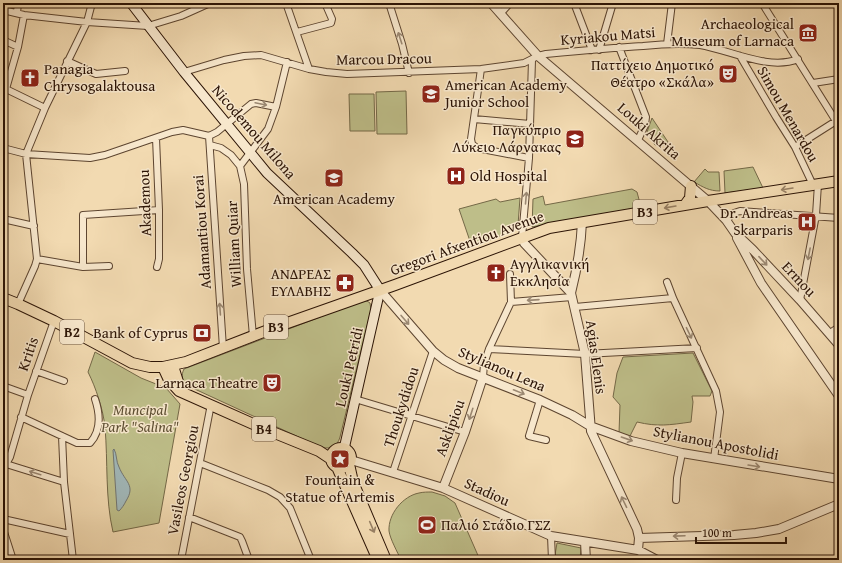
<svg xmlns="http://www.w3.org/2000/svg" width="842" height="563" font-family="'Gentium Book Plus',serif">
	<style>
		.green { fill: #bebe89; stroke: #746847 }
		.water { fill: #a1b7b8; stroke: #727570 }
		.lines { fill: none; stroke-linecap: round; stroke-linejoin: round }
		.minor-casing { stroke: #5d4530; stroke-width: 8 }
		.tertiary-casing { stroke: #5d4530; stroke-width: 10 }
		.secondary-casing { stroke: #2b1305; stroke-width: 11 }
		.primary-casing { stroke: #2b1305; stroke-width: 12 }
		.minor { stroke: #f7e7cc; stroke-width: 6 }
		.tertiary { stroke: #f7e7cc; stroke-width: 8 }
		.secondary { stroke: #f7e7cc; stroke-width: 9 }
		.primary { stroke: #f2dab1; stroke-width: 10 }
		.oneway { stroke: #9b8872 }
		.oneway2 { stroke: #988064 }
		.labels { text-anchor: middle; stroke-width: 3; stroke-linejoin: round; paint-order: stroke }
		.shield { fill: #f7e7cc; stroke: #685341; stroke-width: 1 }
		.shield-label { font-size: 14px; font-weight: bold; fill: #2b1305 }
		.poi-label { font-size: 15px; fill: #2b1305; stroke: #f7e7cc; text-anchor: end }
		.street-label { font-size: 15px; fill: #2b1305; stroke: #f7e7cc }
		.park-label { font-size: 15px; font-style: italic; fill: #5e4f33; stroke: #f7e7cc }
	</style>
	<rect width="100%" height="100%" fill="#f2dab1"/>
	<filter id="stains"><feTurbulence type="fractalNoise" baseFrequency=".005" numOctaves="4"/><feColorMatrix values="0 0 0 0 .2 0 0 0 0 .09 0 0 0 0 .02 0 0 0 .5 -.17"/></filter>
	<radialGradient id="worn" r=".72"><stop offset=".6" stop-color="#630" stop-opacity="0"/><stop offset="1" stop-color="#630" stop-opacity=".3"/></radialGradient>
	<path class="green" d="M406 91 407 134H377L376 92Z
		M349 94H374L375 131H350Z
		M652 118 668 142 665 145H655L647 132Z
		M753 167 763 188 725 193 724 171Z
		M705 169 708 172H719L720 191C709 191 703 187 694 182Z
		M632 189 637 192 641 207 532 227 533 199 543 196 545 205Z
		M520 198 518 225 510 232 472 247 459 209 496 199 500 202Z
		M362 301H367L370 303 371 310 340 437C337 448 328 450 318 446L186 385C182 380 181 375 184 369Z
		M95 352 141 378 166 388 180 404 159 523 113 532C105 498 108 462 105 427 103 409 96 388 88 372Z
		M693 353 712 391 710 396H692L693 402 691 422C669 425 658 427 637 422L630 436 619 433 620 405 613 397 617 373 623 357Z
		M333 459a7 7 0 1 1 14 0a7 7 0 1 1-14 0Z
		M432 492 445 496 455 503 480 560H401C398 553 390 539 389 531 388 514 403 496 419 493 423 492 428 492 432 492Z
		M557 543 581 548 580 560H567L555 555Z"/>
	<path class="water" d="M114 449C117 454 116 462 119 467 125 482 136 485 126 501 124 505 122 508 119 511L117 510 113 450Z"/>
	<g class="lines">
		<defs>
			<path id="minor" d="M286 3 309 69
				M389 3 402 44 409 73
				M574 3 592 50
				M762 3 839 126
				M3 10 24 15 87 22 148 26 181 16 210 3
				M17 13 18 3
				M500 14 510 3
				M297 32 331 23 332 19 325 3
				M3 40 18 47
				M667 44 672 3
				M619 47 646 117 645 125 638 140
				M599 50 613 3
				M740 56 776 117 795 147 813 185
				M67 61 96 74 125 71
				M481 69 471 139 472 144 477 148 529 158
				M184 72 224 60 244 56 261 55 309 69 326 72 347 74 481 69 524 63 538 56 546 54C578 51 610 48 643 46 662 44 681 43 700 45 730 50 769 71 798 59
				M813 83 839 79
				M6 89 45 108
				M3 93 6 89 18 47 24 15
				M474 119 530 124
				M209 136 223 348
				M209 136 217 132 251 104 256 103 276 107
				M156 138 159 210V259L157 267
				M210 145 221 148 231 155 240 166 244 184 247 269 253 336
				M795 147 836 121H839
				M3 148 26 154 90 158 105 155 172 132 183 130 209 136
				M240 166 268 129 276 107 287 62
				M3 219 34 226
				M726 220 734 213 740 211 839 218
				M522 237 529 158 532 60
				M37 259 83 267 109 266
				M83 267V215L159 210
				M510 274 511 302
				M667 282 673 298 716 391 720 412 714 459
				M800 300 816 215 818 184
				M18 304 35 266 37 259 26 154 45 108 87 22 92 3
				M575 307 673 298
				M830 333 839 327
				M489 349 585 354 697 348
				M36 371 64 381
				M483 377 484 364 489 349 511 302 572 297
				M3 386 28 395
				M355 399 465 432
				M540 400 529 436 546 440
				M21 417 77 443H90C101 431 100 414 95 399
				M62 436 64 482 73 560
				M200 463 268 490 280 497 290 508 311 560
				M6 464 10 457 28 395 54 321
				M3 465 6 464 64 482
				M393 472 433 351
				M676 500 677 478 682 453
				M189 517 240 537 242 541 249 560
				M3 519 70 534
				M3 529 13 560
				M551 536 552 560
				M181 560 211 404"/>
			<path id="tertiary" d="M491 3 538 56 708 201 726 220 735 233 753 250 800 300 839 345
				M522 237 524 243 571 293 585 354 591 431 637 529 639 538 638 550
				M737 238 761 283 839 396
				M380 290 433 351 444 360 458 368 540 400 572 415 590 426 631 441 682 453 839 479
				M571 293C577 269 581 247 582 222
				M351 460 443 488 551 536 638 550 657 560
				M443 488 465 432 483 377
				M639 538 734 535 756 533 779 529 839 504
				M585 542 586 560"/>
			<path id="secondary" d="M131 3 184 72 267 173 352 253 364 265 380 290 344 449"/>
			<path id="primary" d="M685 205 690 198 691 186
				M3 298 18 304 54 321 132 363 150 367H163L186 362 276 327 395 285 549 228 708 201 839 181
				M173 366 179 385 183 390
				M163 367 169 380 179 391 260 427 319 451 331 459
				M331 458a10 10 0 1 1 20 0a10 10 0 1 1-20 0Z
				M349 464 353 482 386 560
				M337 467 378 560"/>
		</defs>
		<use href="#minor" class="minor-casing"/>
		<use href="#tertiary" class="tertiary-casing"/>
		<use href="#secondary" class="secondary-casing"/>
		<use href="#primary" class="primary-casing"/>
		<use href="#minor" class="minor"/>
		<use href="#tertiary" class="tertiary"/>
		<use href="#secondary" class="secondary"/>
		<use href="#primary" class="primary"/>
	</g>
	<defs><path id="oneway-shaft" d="M-6 0H5M1.5-3L5.5 0L1.5 3" fill="none" stroke-width="1.6" stroke-linecap="round" stroke-linejoin="round"/></defs>
	<g class="oneway">
		<use href="#oneway-shaft" transform="translate(400 38) rotate(-108)"/>
		<use href="#oneway-shaft" transform="translate(261 104) rotate(12)"/>
		<use href="#oneway-shaft" transform="translate(526 198) rotate(-85)"/>
		<use href="#oneway-shaft" transform="translate(809 254) rotate(101)"/>
		<use href="#oneway-shaft" transform="translate(763 261) rotate(47)"/>
		<use href="#oneway-shaft" transform="translate(533 300) rotate(176)"/>
		<use href="#oneway-shaft" transform="translate(220 309) rotate(-94)"/>
		<use href="#oneway-shaft" transform="translate(405 320) rotate(49)"/>
		<use href="#oneway-shaft" transform="translate(689 333) rotate(64)"/>
		<use href="#oneway-shaft" transform="translate(519 392) rotate(22)"/>
		<use href="#oneway-shaft" transform="translate(471 414) rotate(108)"/>
		<use href="#oneway-shaft" transform="translate(627 439) rotate(19)"/>
		<use href="#oneway-shaft" transform="translate(754 466) rotate(9)"/>
		<use href="#oneway-shaft" transform="translate(35 473) rotate(-163)"/>
		<use href="#oneway-shaft" transform="translate(624 502) rotate(-116)"/>
		<use href="#oneway-shaft" transform="translate(679 536) rotate(178)"/>
	</g>
	<g class="oneway2">
		<use href="#oneway-shaft" transform="translate(787 189) rotate(171)"/>
		<use href="#oneway-shaft" transform="translate(670 207) rotate(170)"/>
		<use href="#oneway-shaft" transform="translate(372 527) rotate(67)"/>
	</g>
	<defs>
		<symbol id="museum-square" viewBox="-11 -11 22 22"><rect x="-9" y="-9" width="18" height="18" rx="4" fill="#8f2418" stroke="#f7e7cc"/><path d="M0-6L6-3V-2H-6V-3ZM-5-1h2V3h-2ZM-1-1h2V3h-2ZM3-1h2V3H3ZM-6 4H6V6H-6Z" fill="#fff"/></symbol>
		<symbol id="theatre-square" viewBox="-11 -11 22 22"><rect x="-9" y="-9" width="18" height="18" rx="4" fill="#8f2418" stroke="#f7e7cc"/><path d="M-5-5.5Q0-4 5-5.5V0Q5 5 0 6Q-5 5-5 0ZM-3.3-2.5H-1v1.5H-3.3ZM1-2.5H3.3v1.5H1ZM-2.8 1Q0 5.5 2.8 1Z" fill="#fff"/></symbol>
		<symbol id="church-square" viewBox="-11 -11 22 22"><rect x="-9" y="-9" width="18" height="18" rx="4" fill="#8f2418" stroke="#f7e7cc"/><path d="M-1.2-6h2.4v3.5h3.3v2.4h-3.3V6h-2.4V-.1h-3.3v-2.4h3.3Z" fill="#fff"/></symbol>
		<symbol id="school-square" viewBox="-11 -11 22 22"><rect x="-9" y="-9" width="18" height="18" rx="4" fill="#8f2418" stroke="#f7e7cc"/><path d="M0-5L7-2L0 1L-7-2ZM-4 1L0 2.5L4 1V4Q0 6-4 4Z" fill="#fff"/></symbol>
		<symbol id="hospital-square" viewBox="-11 -11 22 22"><rect x="-9" y="-9" width="18" height="18" rx="4" fill="#8f2418" stroke="#f7e7cc"/><path d="M-5-5h3v3.5h4V-5h3V5h-3V1.5h-4V5h-3Z" fill="#fff"/></symbol>
		<symbol id="pharmacy-square" viewBox="-11 -11 22 22"><rect x="-9" y="-9" width="18" height="18" rx="4" fill="#8f2418" stroke="#f7e7cc"/><path d="M-2-6h4v4h4v4h-4v4h-4v-4h-4v-4h4Z" fill="#fff"/></symbol>
		<symbol id="bank-square" viewBox="-11 -11 22 22"><rect x="-9" y="-9" width="18" height="18" rx="4" fill="#8f2418" stroke="#f7e7cc"/><path d="M-6-4H6V4H-6ZM0-2.3a2.3 2.3 0 1 0 0 4.6a2.3 2.3 0 1 0 0-4.6Z" fill="#fff"/></symbol>
		<symbol id="sight-square" viewBox="-11 -11 22 22"><rect x="-9" y="-9" width="18" height="18" rx="4" fill="#8f2418" stroke="#f7e7cc"/><path d="M0-6L1.8-2.2L6-1.7L2.9 1.2L3.7 5.4L0 3.3L-3.7 5.4L-2.9 1.2L-6-1.7L-1.8-2.2Z" fill="#fff"/></symbol>
		<symbol id="stadium-square" viewBox="-11 -11 22 22"><rect x="-9" y="-9" width="18" height="18" rx="4" fill="#8f2418" stroke="#f7e7cc"/><path d="M0-5a6.5 5 0 1 0 0 10a6.5 5 0 1 0 0-10ZM-3.5-1.8h7v3.6h-7Z" fill="#fff"/></symbol>
	</defs>
	<g fill-rule="evenodd">
		<use href="#museum-square" x="797" y="22" width="22" height="22"/>
		<use href="#theatre-square" x="717" y="63" width="22" height="22"/>
		<use href="#church-square" x="19" y="67" width="22" height="22"/>
		<use href="#school-square" x="420" y="83" width="22" height="22"/>
		<use href="#school-square" x="564" y="128" width="22" height="22"/>
		<use href="#hospital-square" x="445" y="165" width="22" height="22"/>
		<use href="#school-square" x="323" y="167" width="22" height="22"/>
		<use href="#hospital-square" x="796" y="211" width="22" height="22"/>
		<use href="#church-square" x="485" y="262" width="22" height="22"/>
		<use href="#pharmacy-square" x="334" y="272" width="22" height="22"/>
		<use href="#bank-square" x="191" y="322" width="22" height="22"/>
		<use href="#theatre-square" x="261" y="372" width="22" height="22"/>
		<use href="#sight-square" x="329" y="448" width="22" height="22"/>
		<use href="#stadium-square" x="416" y="514" width="22" height="22"/>
	</g>
	<g class="labels">
		<g class="shield">
			<rect x="633" y="200" width="24" height="24" rx="3"/>
			<rect x="264" y="315" width="24" height="24" rx="3"/>
			<rect x="60" y="320" width="24" height="24" rx="3"/>
			<rect x="252" y="417" width="24" height="24" rx="3"/>
		</g>
		<g class="shield-label">
			<text x="645" y="217">B3</text>
			<text x="276" y="332">B3</text>
			<text x="72" y="337">B2</text>
			<text x="264" y="434">B4</text>
		</g>
		<g class="poi-label">
			<text x="794" y="29">Archaeological<tspan x="794" dy="17">Museum of Larnaca</tspan></text>
			<text x="714" y="70">Παττίχειο Δημοτικό<tspan x="714" dy="17">Θέατρο «Σκάλα»</tspan></text>
			<text x="44" y="74" text-anchor="start">Panagia<tspan x="44" dy="17">Chrysogalaktousa</tspan></text>
			<text x="445" y="90" text-anchor="start">American Academy<tspan x="445" dy="17">Junior School</tspan></text>
			<text x="561" y="135">Παγκύπριο<tspan x="561" dy="17">Λύκειο Λάρνακας</tspan></text>
			<text x="470" y="181" text-anchor="start">Old Hospital</text>
			<text x="334" y="204" text-anchor="middle">American Academy</text>
			<text x="793" y="218">Dr. Andreas<tspan x="793" dy="17">Skarparis</tspan></text>
			<text x="510" y="269" text-anchor="start">Αγγλικανική<tspan x="510" dy="17">Εκκλησία</tspan></text>
			<text x="331" y="279">ΑΝΔΡΕΑΣ<tspan x="331" dy="17">ΕΥΛΑΒΗΣ</tspan></text>
			<text x="188" y="338">Bank of Cyprus</text>
			<text x="258" y="388">Larnaca Theatre</text>
			<text x="340" y="485" text-anchor="middle">Fountain &amp;<tspan x="340" dy="17">Statue of Artemis</tspan></text>
			<text x="441" y="530" text-anchor="start">Παλιό Στάδιο ΓΣΖ</text>
		</g>
		<g class="street-label">
			<text transform="translate(608 36) rotate(-5)" y="5">Kyriakou Matsi</text>
			<text transform="translate(384 59) rotate(-1)" y="5">Marcou Dracou</text>
			<text transform="translate(788 114) rotate(60)" y="5">Simou Menardou</text>
			<text transform="translate(649 131) rotate(41)" y="5">Louki Akrita</text>
			<text transform="translate(254 132) rotate(49)" y="5">Nicodemou Milona</text>
			<text transform="translate(145 203) rotate(-92)" y="5">Akademou</text>
			<text transform="translate(202 232) rotate(-94)" y="5">Adamantiou Korai</text>
			<text transform="translate(467 243) rotate(-20)" y="5">Gregori Afxentiou Avenue</text>
			<text transform="translate(234 244) rotate(-93)" y="5">William Quiar</text>
			<text transform="translate(799 279) rotate(47)" y="5">Ermou</text>
			<text transform="translate(28 354) rotate(-71)" y="5">Kritis</text>
			<text transform="translate(596 357) rotate(82)" y="5">Agias Elenis</text>
			<text transform="translate(349 367) rotate(-77)" y="5">Louki Petridi</text>
			<text transform="translate(502 369) rotate(23)" y="5">Stylianou Lena</text>
			<text transform="translate(401 407) rotate(-72)" y="5">Thoukydidou</text>
			<text transform="translate(450 428) rotate(-70)" y="5">Asklipiou</text>
			<text transform="translate(716 443) rotate(11)" y="5">Stylianou Apostolidi</text>
			<text transform="translate(183 480) rotate(-79)" y="5">Vasileos Georgiou</text>
			<text transform="translate(487 492) rotate(24)" y="5">Stadiou</text>
		</g>
		<g class="park-label">
			<text x="140" y="415">Muncipal<tspan x="140" dy="17">Park "Salina"</tspan></text>
		</g>
	</g>
	<rect width="842" height="563" fill="none" stroke="#f2dab1" stroke-width="16"/>
	<rect x="4" y="4" width="834" height="555" fill="none" stroke="#2b1305" stroke-width="2"/>
	<rect x="8" y="8" width="826" height="547" fill="none" stroke="#2b1305"/>
	<path d="M696 537v6h90v-6" fill="none" stroke="#2b1305" stroke-width="2"/>
	<text x="702" y="537" font-size="12" fill="#2b1305" stroke="#f7e7cc" stroke-width="3" paint-order="stroke">100 m</text>
	<rect width="100%" height="100%" filter="url(#stains)"/>
	<rect width="100%" height="100%" fill="url(#worn)"/>
</svg>
